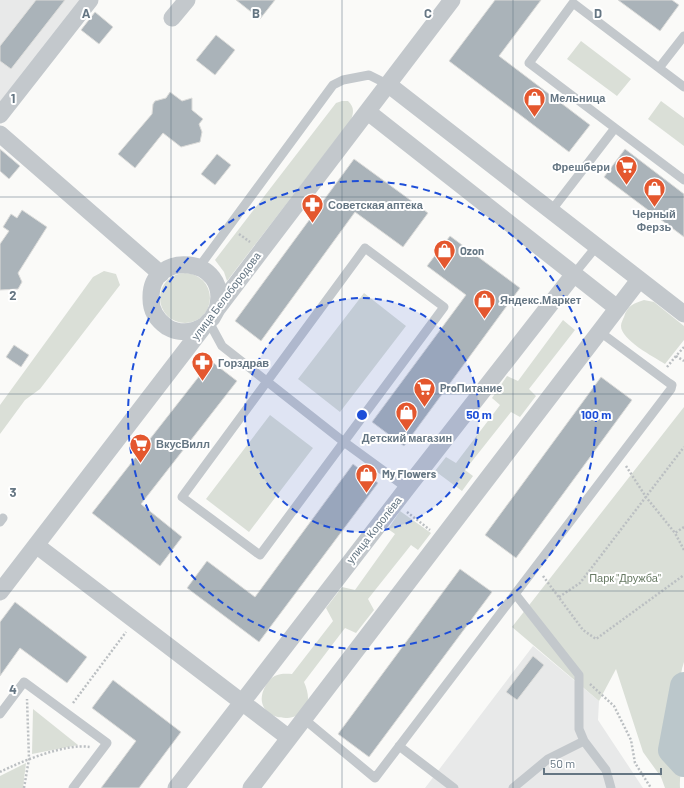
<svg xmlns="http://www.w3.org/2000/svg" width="684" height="788" font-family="Barlow,sans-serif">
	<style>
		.built { fill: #e8e9e9 }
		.green { fill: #dadfd7 }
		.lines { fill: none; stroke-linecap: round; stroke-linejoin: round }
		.river { stroke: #bbc7cb; stroke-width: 28 }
		.building { fill: #aab3b9; stroke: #dcdcda }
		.path { stroke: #bbbfc2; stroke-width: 2.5; stroke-dasharray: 2 2; stroke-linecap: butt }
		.service { stroke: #c3c8cc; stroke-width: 9 }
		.minor { stroke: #c3c8cc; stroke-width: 17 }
		.grid { fill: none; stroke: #657683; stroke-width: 1; stroke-opacity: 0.55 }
		.ring { fill: none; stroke: #1d4ed8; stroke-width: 2; stroke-dasharray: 7 5 }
		.labels { text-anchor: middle; stroke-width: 4; stroke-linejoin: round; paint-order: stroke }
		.poi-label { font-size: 11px; font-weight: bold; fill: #657683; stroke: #fff; text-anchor: start }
		.street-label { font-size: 11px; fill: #657683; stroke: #fff }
		.park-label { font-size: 11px; fill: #687a64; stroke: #fff }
		.grid-label { font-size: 13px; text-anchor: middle; font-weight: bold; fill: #657683; stroke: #fff; stroke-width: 4; stroke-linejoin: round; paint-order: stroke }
		.centre { fill: #1d4ed8; stroke: #fff; stroke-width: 2 }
		.ring-label { font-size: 12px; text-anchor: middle; font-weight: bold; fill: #1d4ed8; stroke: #fff; stroke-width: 4; stroke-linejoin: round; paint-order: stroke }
	</style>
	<rect width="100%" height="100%" fill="#fafaf8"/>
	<path class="built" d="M0 0H81L0 102Z
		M533 646 599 701 598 720 643 788H425Z"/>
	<path class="green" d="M581 41 631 79 617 96 567 59Z
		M342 101H348C354 107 354 111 351 120L227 281 224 272 215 260 336 103Z
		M661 101 684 118V146L648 119Z
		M104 271 116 274 120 285 40 389 25 400 0 434V405L93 277Z
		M160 298a25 25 0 1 1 50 0a25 25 0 1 1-50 0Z
		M364 293 406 326 340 412 298 379Z
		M644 300 654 302 684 326V340L665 364C654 357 621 340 621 326 621 323 623 319 624 317 627 306 634 303 644 300Z
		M563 320 575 330 529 389 536 396 520 417 511 412 465 470 473 476 462 491 435 471 446 457 456 463 500 405 492 398 507 376 518 381Z
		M684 407V662C675 687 684 718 684 745 684 760 679 773 680 788H665L661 777 643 752 616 669 599 701 512 627Z
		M270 415 313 448 249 532 206 499Z
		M400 511 431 533 418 550 411 545 368 599 374 610 356 633 345 628 304 682C327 733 242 726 266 685 272 674 281 673 292 674L333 621 326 608 342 587 355 590 395 534 388 529Z
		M33 709 78 745 32 754Z
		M26 763 23 788H0V776Z"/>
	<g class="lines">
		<path class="river" d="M684 686 672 750 684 763"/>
	</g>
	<path class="building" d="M36 0H65L11 69 0 61V46Z
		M236 0H275L260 19Z
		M495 0H541L499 56 590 125 569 152 449 61Z
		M618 0H672L679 5 660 31Z
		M95 12 113 27 99 44 81 30Z
		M216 35 235 50 215 75 196 60Z
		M170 92 182 101 192 98V110L203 119 199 124 202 132 200 142 181 147 163 133 135 168 118 154 152 114 153 104 155 101 166 98Z
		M0 149 20 166 9 179 0 171Z
		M625 149 684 194V237L604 177Z
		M217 154 231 165 215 185 201 174Z
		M354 159 428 213 403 247 355 212 261 341 235 321Z
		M22 210 47 227 18 273 22 282 18 289 0 290V244L9 231 3 227 11 214 17 218Z
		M450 236 520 288 404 446 372 422 466 295 427 266Z
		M14 345 29 355 21 367 6 357Z
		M211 361 237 381 141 504 182 537 160 566 92 513Z
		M601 377 632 400 516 558 485 535Z
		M353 464 378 483 259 642 187 588 207 561 255 597Z
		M460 569 492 592 369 757 338 734Z
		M15 602 87 657 67 683 20 648 0 676V622Z
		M533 656 544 665 517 700 506 692Z
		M113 680 181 732 139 788H101L136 741 92 708Z"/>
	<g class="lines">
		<path class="path" d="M239 234 250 242
			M684 347 676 356 684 361
			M667 367 676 356
			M626 466 646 497 675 533
			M407 512 430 530
			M684 527 675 533 684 550
			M543 576 583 630 596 639 684 575
			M559 597 580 583 684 447
			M590 684 614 706 631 740 635 763 651 788
			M73 703 126 632
			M0 772C22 761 66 743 90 747
			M24 788 29 759 27 699"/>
		<path class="service" d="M684 36 659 68 684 87
			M615 128 529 63 573 3 659 68
			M551 211 615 128 684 180
			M365 248 444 307 260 555 182 497Z
			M199 267 333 85 343 80 369 75 389 85
			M574 274 596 247
			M209 322 222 346 344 442 407 488
			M0 522 3 518
			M516 595 579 675V729L584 741 606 770 611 788
			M0 714 24 682 107 743 73 788
			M304 719 375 778 671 389 672 385 669 383 600 332
			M399 746 454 788
			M513 788 548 759 584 741"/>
		<path class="minor" d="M172 18 187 0
			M389 85 684 314
			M368 112 617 308
			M0 115 90 0
			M0 134 161 274
			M205 325C193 333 179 334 167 327 157 320 151 310 151 299 149 248 232 256 217 309
			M36 545 289 738
			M0 592 205 325 212 318 217 309 452 0
			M176 788 407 488 574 274
			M251 788 639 280"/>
	</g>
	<path class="grid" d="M171 0V788M342 0V788M513 0V788M0 197H684M0 394H684M0 591H684"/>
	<circle cx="362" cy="415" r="117" fill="#1d4ed8" fill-opacity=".12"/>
	<g class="ring">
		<circle cx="362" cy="415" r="117"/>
		<circle cx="362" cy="415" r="234"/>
	</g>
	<defs>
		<symbol id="shop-pin" viewBox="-11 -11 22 30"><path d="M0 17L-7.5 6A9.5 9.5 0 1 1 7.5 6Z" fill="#e4572e" stroke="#fff"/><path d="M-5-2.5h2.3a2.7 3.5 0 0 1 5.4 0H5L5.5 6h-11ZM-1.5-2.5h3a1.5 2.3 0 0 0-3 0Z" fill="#fff"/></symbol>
		<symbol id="supermarket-pin" viewBox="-11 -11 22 30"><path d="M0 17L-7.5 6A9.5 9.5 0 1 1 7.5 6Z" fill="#e4572e" stroke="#fff"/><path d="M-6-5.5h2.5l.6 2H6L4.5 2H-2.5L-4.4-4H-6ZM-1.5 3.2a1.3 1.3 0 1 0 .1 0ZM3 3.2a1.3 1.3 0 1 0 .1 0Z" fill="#fff"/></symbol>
		<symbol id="pharmacy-pin" viewBox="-11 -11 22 30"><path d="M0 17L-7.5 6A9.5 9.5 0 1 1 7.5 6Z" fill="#e4572e" stroke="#fff"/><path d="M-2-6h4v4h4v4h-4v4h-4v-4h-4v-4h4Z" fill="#fff"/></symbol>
	</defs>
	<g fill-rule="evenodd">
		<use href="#shop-pin" x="522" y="86" width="25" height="34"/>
		<use href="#supermarket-pin" x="614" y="154" width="25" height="34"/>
		<use href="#shop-pin" x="642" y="176" width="25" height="34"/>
		<use href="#pharmacy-pin" x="300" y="192" width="25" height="34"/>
		<use href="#shop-pin" x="432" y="238" width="25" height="34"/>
		<use href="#shop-pin" x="472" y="288" width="25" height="34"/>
		<use href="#pharmacy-pin" x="190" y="350" width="25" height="34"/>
		<use href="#supermarket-pin" x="412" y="376" width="25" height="34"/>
		<use href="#shop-pin" x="394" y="400" width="25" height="34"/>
		<use href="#supermarket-pin" x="128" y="432" width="25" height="34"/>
		<use href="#shop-pin" x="354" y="462" width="25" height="34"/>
	</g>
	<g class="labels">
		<g class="poi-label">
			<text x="550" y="102">Мельница</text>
			<text x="610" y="171" text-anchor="end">Фрешбери</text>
			<text x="328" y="209">Советская аптека</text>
			<text x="654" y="218" text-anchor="middle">Черный<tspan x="654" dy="13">Ферзь</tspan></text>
			<text x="460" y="255">Ozon</text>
			<text x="500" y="304">Яндекс.Маркет</text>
			<text x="218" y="367">Горздрав</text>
			<text x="440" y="392">ProПитание</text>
			<text x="407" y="442" text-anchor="middle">Детский магазин</text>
			<text x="156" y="448">ВкусВилл</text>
			<text x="382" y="478">My Flowers</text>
		</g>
		<g class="street-label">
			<text transform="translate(226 296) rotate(-53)" y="4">улица Белобородова</text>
			<text transform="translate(374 530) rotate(-52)" y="4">улица Королёва</text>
		</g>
		<g class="park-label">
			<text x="625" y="582">Парк "Дружба"</text>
		</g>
	</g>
	<g class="grid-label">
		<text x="86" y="18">A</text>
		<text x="256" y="18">B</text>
		<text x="428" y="18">C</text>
		<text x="598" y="18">D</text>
		<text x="13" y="103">1</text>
		<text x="13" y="300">2</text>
		<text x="13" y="497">3</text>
		<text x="13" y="694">4</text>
	</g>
	<circle cx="362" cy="415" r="6" class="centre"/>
	<g class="ring-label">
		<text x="479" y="419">50 m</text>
		<text x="596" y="419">100 m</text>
	</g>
	<path d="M544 768v6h117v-6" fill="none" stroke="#657683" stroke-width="2"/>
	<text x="550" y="768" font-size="12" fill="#657683" stroke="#ffffff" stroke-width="3" paint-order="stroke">50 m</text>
</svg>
